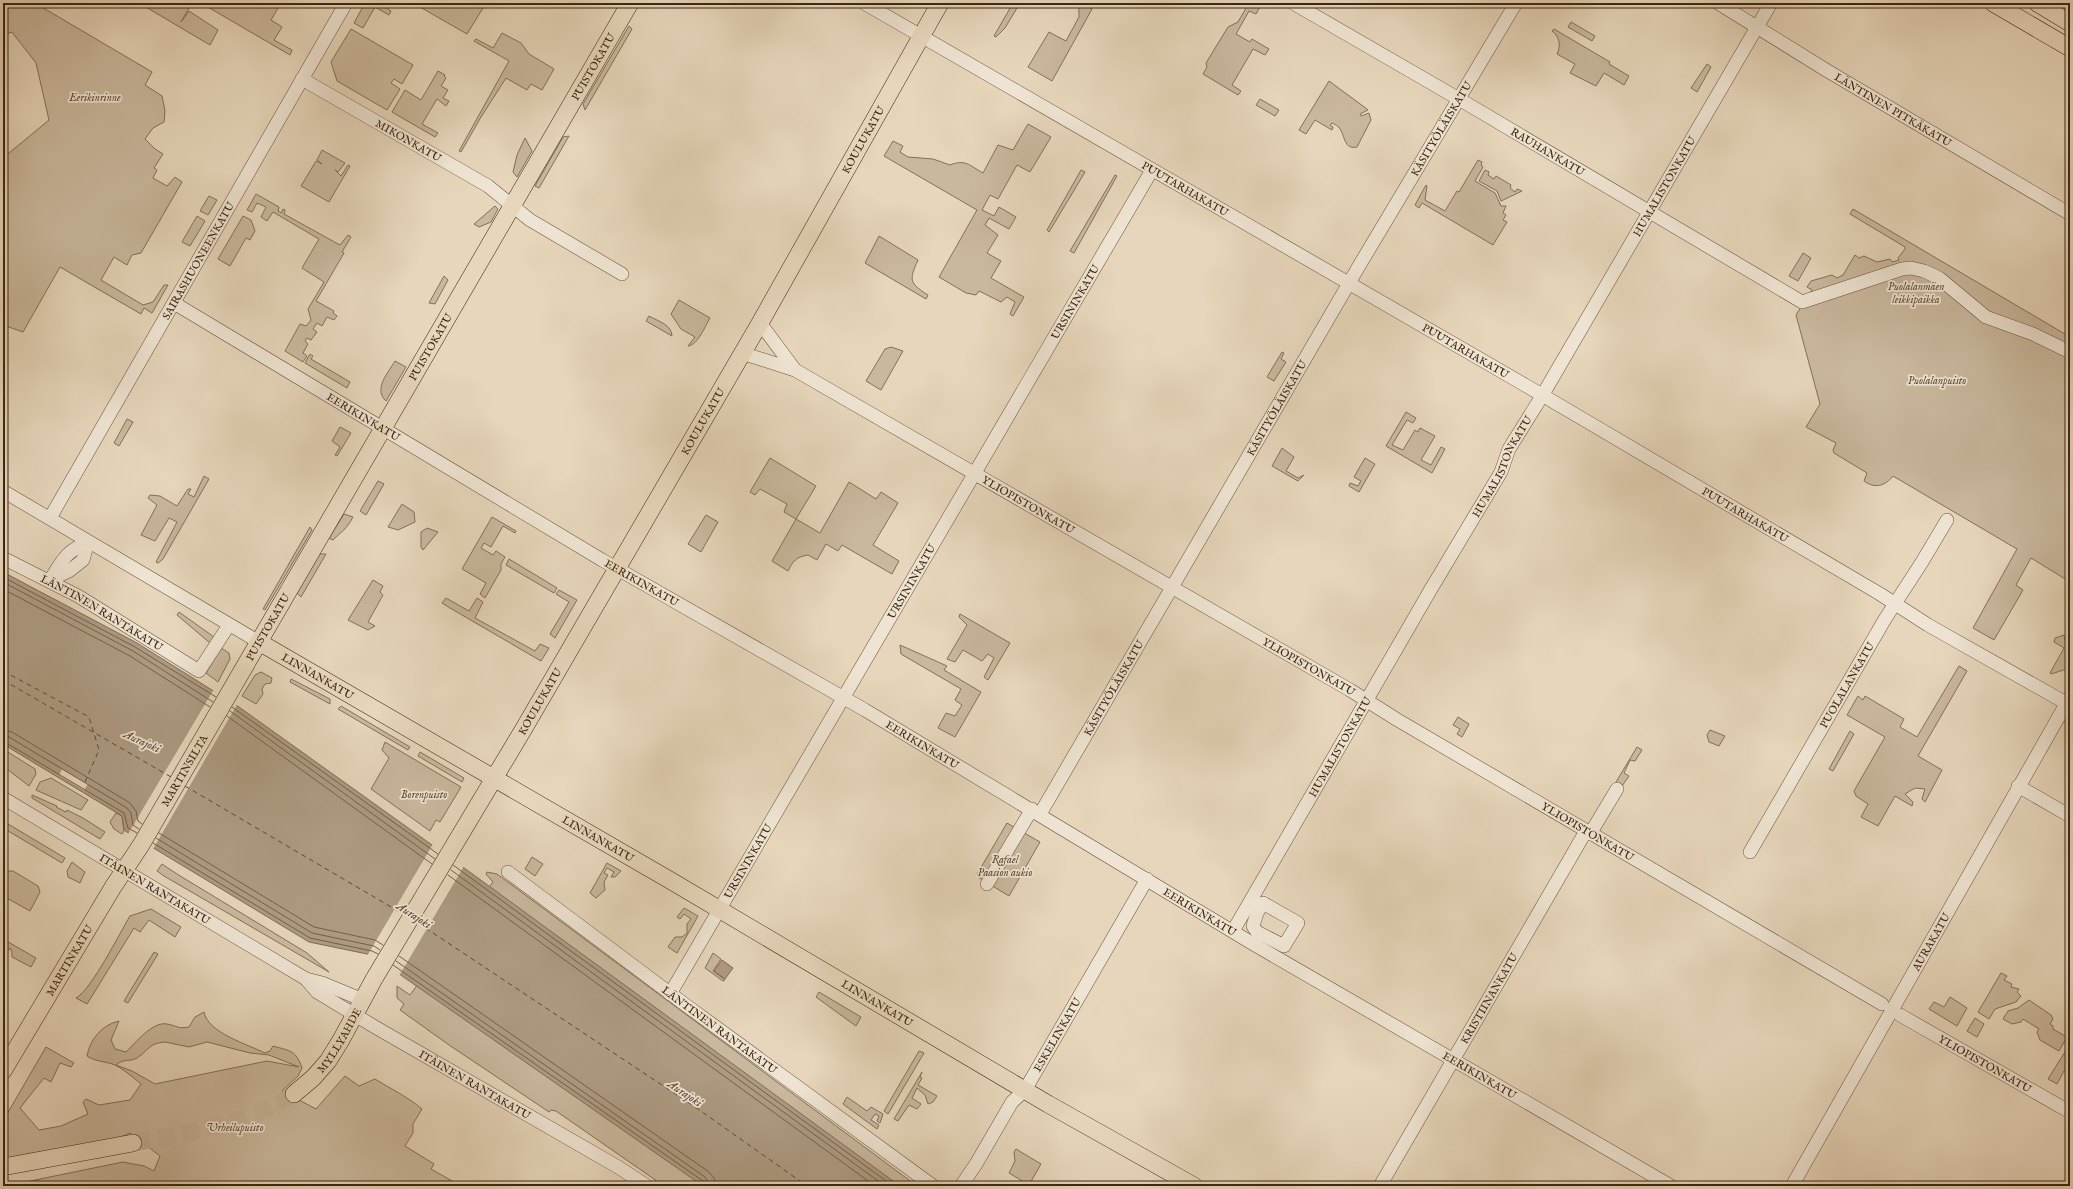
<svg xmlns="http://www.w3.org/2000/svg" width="2073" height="1189" font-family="'IM FELL English',serif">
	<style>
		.green { fill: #cab89e; stroke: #837057; fill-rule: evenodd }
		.water { fill: #ad9a81; stroke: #806c54 }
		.pier { fill: #e7d6bb }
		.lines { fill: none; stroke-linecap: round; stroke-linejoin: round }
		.shore { stroke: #746048; stroke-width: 1 }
		.ferry { stroke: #5e4a32; stroke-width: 1; stroke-dasharray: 5 4; stroke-linecap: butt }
		.major-tunnel { stroke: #c5b399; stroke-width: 17; stroke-dasharray: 17 8; stroke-linecap: butt }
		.minor-casing { stroke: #67533b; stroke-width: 14 }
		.major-casing { stroke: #3c2710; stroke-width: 18 }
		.minor { stroke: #efe4d3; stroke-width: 13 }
		.major { stroke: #e7d6bb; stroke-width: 17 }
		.labels { text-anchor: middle; stroke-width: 3.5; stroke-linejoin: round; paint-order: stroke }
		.street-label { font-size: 11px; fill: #3c2710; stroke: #efe4d3 }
		.park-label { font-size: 11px; font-style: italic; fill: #604b34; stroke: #efe4d3 }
		.water-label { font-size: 12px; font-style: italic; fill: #5e4a32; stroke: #efe4d3 }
	</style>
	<rect width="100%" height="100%" fill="#e7d6bb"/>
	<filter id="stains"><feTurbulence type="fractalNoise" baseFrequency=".005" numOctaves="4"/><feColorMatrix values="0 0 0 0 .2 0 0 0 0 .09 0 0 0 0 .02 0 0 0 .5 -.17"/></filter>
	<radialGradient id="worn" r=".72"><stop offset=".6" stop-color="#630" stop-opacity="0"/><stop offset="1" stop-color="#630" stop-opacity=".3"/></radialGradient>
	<path class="green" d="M5 3H35L152 72 145 85 162 96 165 111 164 122 153 128 145 139 155 149 163 154 154 168 157 170 153 178 167 186 175 177 182 182 141 253 132 255 127 265 114 257 101 280 143 305 153 302 164 285H168L152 313 144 308 141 314 60 267 23 332 3 325V158L49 120 36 63 12 32 6 34 3 46V6Z
		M139 3H192L181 22 189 11 218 30 210 45Z
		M201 3H281L271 20 282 27 274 40 292 50 290 55Z
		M365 3H378L391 11 389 15 375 7 363 28 354 23Z
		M413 3H486L467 34Z
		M1013 3H1020L1005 28 996 37 994 36Z
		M1073 3H1082L1092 9 1052 81 1028 67 1049 32 1066 41 1079 17V9Z
		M1249 3H1262L1256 14 1249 11 1236 34 1250 42 1252 39 1269 49 1265 55 1253 49 1232 85 1241 91 1238 95 1203 74 1207 67 1206 63 1228 27 1238 22Z
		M1571 22 1595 36 1592 41 1568 27Z
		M629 26 632 29 585 110 583 104Z
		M351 29 413 65 402 84 394 79 391 83 400 89 387 110 337 81 331 62Z
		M1554 29 1610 62 1609 64 1629 76 1624 85 1604 73 1596 86 1570 73 1575 64 1557 54C1561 46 1560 37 1552 31Z
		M502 33 521 43 529 54 554 69 542 90 531 84 527 90 506 78 481 117 461 152 459 151 509 61 474 41 476 39 493 48Z
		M1707 64 1711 67 1697 92 1691 88Z
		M438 71 445 75 444 76 446 78 441 86 448 90 443 98 449 101 446 106 437 99 422 124 438 133 435 137 392 112 405 90 421 100Z
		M1329 81 1367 109 1368 110 1360 114 1361 116 1369 113 1371 120 1357 147C1344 150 1345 136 1340 129 1339 126 1334 124 1332 123L1330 125 1333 127 1332 130 1315 120 1306 134 1299 130Z
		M1260 99 1279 110 1275 116 1256 105Z
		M1028 124 1051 137 1030 172 1017 165 998 199 990 195 982 210 994 216 999 207 1016 217 1009 229 989 218 985 225 998 235 987 253 1001 261 991 278 1024 297 1013 316 1010 314 1015 302 1007 297 1001 302 979 291 976 295 966 293 939 277 977 210 884 156 893 141 903 146 900 152 908 157 933 159 950 165C965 159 969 165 983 173L998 145 1013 150Z
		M569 136 539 188 535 186 563 137Z
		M525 138 532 151 517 177 513 172 517 155Z
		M322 150 345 163 338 172 335 170 341 176 348 165 350 166 329 202 301 186 316 161 322 164 317 160Z
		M1478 160 1482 162 1481 165 1483 167 1475 181 1495 193 1501 206H1506L1503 213 1506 215 1503 220 1507 222 1493 245 1422 203 1419 208 1415 205 1426 185 1427 186 1425 200 1445 211 1457 191 1459 192Z
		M1081 170 1085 172 1049 232 1047 230Z
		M1485 170 1489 172 1488 175 1494 179 1496 176 1511 185 1510 188 1515 192 1517 189 1522 191 1501 201 1497 191 1479 181Z
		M1115 175 1117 176 1074 253 1070 251Z
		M256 194 279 207 278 211 281 213 283 209 285 210 284 214 340 245 348 235 351 237 342 252 344 253 316 301 334 311 333 313 337 316 334 320 327 317 322 326 317 323 313 329 317 332 311 340 307 338 305 341 308 344 303 353 307 356 303 362 285 351 300 324 306 326 311 320 308 309 324 282 302 268 319 239 273 212 267 221 261 217 266 207 257 203 252 212 247 210Z
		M209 196 217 200 208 215 200 211Z
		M495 206 498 209 491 222 479 227 474 224Z
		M1853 209 2070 337V582L2031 558 2016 585 2023 590 1994 640 1973 628 2017 549 1893 476C1885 486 1875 489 1864 481L1867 473 1834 453 1833 450 1836 443 1806 427 1820 404 1796 315 1812 290 1807 287 1811 281 1832 275 1837 278 1843 275 1855 255 1859 258 1864 256 1877 262 1890 259 1892 262 1899 260 1898 258 1905 249V247L1850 214Z
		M197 216 205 221 190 246 182 242Z
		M243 216 251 220 255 231 250 240 246 238 230 266 218 259Z
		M879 236 918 260C909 280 909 283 928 295L926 299 865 263Z
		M1803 253 1811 258 1798 281 1789 276Z
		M444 276 448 280 435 304 429 303Z
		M679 300 710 318C705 326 698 345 688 346L695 337 681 329 671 314Z
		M649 316C658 321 672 325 672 336L646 321Z
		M891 347 903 351 881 390 866 381 885 349Z
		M1282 352 1284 353 1281 359 1286 362 1274 381 1267 377Z
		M310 354 313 356 311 359 350 382 347 388 305 363Z
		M395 361 406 367 386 401C373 389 388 373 395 361Z
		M1406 412 1416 418 1413 423 1407 420 1392 445 1403 450 1415 430 1418 432 1420 428 1435 436 1421 460 1431 465 1441 447 1445 449 1432 473 1386 446Z
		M127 419 133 422 119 446 114 443Z
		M340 427 351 433 337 456 335 455 340 447 332 441Z
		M1282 448 1294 457 1286 471 1298 478 1304 475 1298 481 1272 466Z
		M770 458 816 486 796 519 820 533 849 482 876 499 881 492 898 503 873 545 899 561 892 574 842 545 838 551 826 544 817 560 808 555C796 557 793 561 788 571L772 561 796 519 784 512 787 504 760 489 755 495 750 492Z
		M1365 458 1375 464 1359 492 1349 486 1350 483 1358 486 1361 481 1354 477Z
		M204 476 209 479 163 559 158 563 156 562 177 522 169 518 155 541 141 535 157 505 148 498 150 495 160 496 177 506 188 489H191L188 494 194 497Z
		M378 481 384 484 366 515 360 511Z
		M402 504 414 512 415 522 398 530 388 527Z
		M344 514 353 517C346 530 342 531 333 540L329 538Z
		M706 515 718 522 701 552 688 544Z
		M492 517 516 531 515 533 503 526 491 547 484 543 481 548 493 555 496 551 505 557 501 564V570L485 598 480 594 486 583 462 569Z
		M310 527 312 530 265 610 263 609Z
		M427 528 438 532 423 550 421 547V532Z
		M319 554H326L301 597 297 593Z
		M509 559 557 588 554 593 506 565Z
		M373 580 383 586 380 592 383 595 368 622 375 626 368 630 348 620Z
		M559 590 577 600 555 638 550 634 569 602 556 594Z
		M446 598 469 611 477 598 483 602 475 618 535 651 540 644 549 648 541 661 450 608 442 603Z
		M179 612 214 637 210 643 177 615Z
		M960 614 1010 643 988 680 984 677 994 658 988 654 982 661 963 650 955 662 947 659 967 625 959 617Z
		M2064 635 2065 641 2070 644V668L2051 674 2050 673 2064 648 2054 642 2055 638Z
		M900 645 947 666 944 670 981 692 955 737 938 728 946 713 955 716 962 705 955 700 961 689 901 654Z
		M221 648 229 653 230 659 218 682 206 673Z
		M1959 666 1967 671 1918 756 1942 770 1925 802 1922 799 1925 789 1915 788 1905 794 1913 802 1912 806 1895 796 1878 826 1861 817 1868 804 1856 796 1854 791 1885 737 1847 715 1858 696 1863 700 1865 696 1904 719 1900 727 1917 737Z
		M261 672 272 678 271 683 265 684 262 689 263 694 256 704 242 696 255 675Z
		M291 679 330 699V704L290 682Z
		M341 706 410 747 408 750 338 709Z
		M1458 717 1469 724 1462 737 1457 734 1460 729 1453 725Z
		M1710 730 1725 736 1719 746 1709 742 1707 735Z
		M1850 731 1854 734 1833 771 1829 769Z
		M385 742 461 787 440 822 436 820 430 831 371 789 389 758 382 750Z
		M1637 747 1642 750 1635 761 1630 760 1624 773 1629 776 1622 786 1616 782Z
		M3 749 35 769 36 774 29 786 3 766Z
		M420 752 464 778 462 782 418 756Z
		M51 778 88 800 81 810 36 790 40 782Z
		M32 795 57 806 56 807 66 812 67 810 83 818 105 832 100 839 32 798Z
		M116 813 122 816 124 831 122 834 114 829 110 822Z
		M3 821 65 858 62 863 3 828Z
		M1007 823 1040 842 1009 896 976 876Z
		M532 857 543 864 535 876 525 869Z
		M72 862 85 872 80 883 68 877 67 871Z
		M607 863 621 871 615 877H611L614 872 607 868 604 873 608 875 604 882 605 890 596 898 590 893Z
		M162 864 177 874 307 953 329 972 164 876 157 871Z
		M8 871H13L38 886 40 892 30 911 3 896V872Z
		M487 872 497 874 917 1186H664L556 1111 551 1110 549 1112 449 1045 400 1010 404 1004 397 998V986L410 995 493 882 486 874Z
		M684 908 698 916 677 953 668 947 675 937H682L687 933V924L691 919 684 914 680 919 677 917Z
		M151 909 181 927 175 937 149 920 140 932 134 928 87 1004 76 998C92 989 119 934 130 916Z
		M3 939 36 958 31 967 12 957V952L10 948 3 957Z
		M154 952 158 954 128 1003 124 1001Z
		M713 953 721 959 713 971 725 980 723 981 705 968Z
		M2001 973 2007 976 2004 980 2012 984 2011 987 2019 989 2017 992 2021 996 2016 1002 1995 1009 1989 1019 1978 1012Z
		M819 992 861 1017 856 1026 816 997Z
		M1950 997 1967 1008 1957 1026 1929 1009 1934 1002 1944 1007Z
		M2029 1000 2051 1015 2053 1019 2050 1024 2053 1026V1029L2065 1036 2066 1034 2068 1035 2059 1051 2040 1040 2037 1032 2039 1029 2023 1019 2021 1022 2012 1024 2003 1019 2008 1011 2018 1008Z
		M204 1012C208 1033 247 1044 265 1053L270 1051 273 1046C290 1051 296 1050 302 1068L298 1076 282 1091 316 1109 345 1076 359 1086 375 1079C391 1089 408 1097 422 1109L413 1124V1133L405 1146 434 1164 431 1169 461 1186H6L123 1162 144 1166 154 1171 160 1156 130 1133 121 1137 3 1160V1121L46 1047 74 1063 71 1067 60 1063 51 1082 44 1078 20 1108 39 1130 61 1126 88 1114 83 1102 86 1099 99 1105 130 1100 141 1084C135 1079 122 1068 115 1065 105 1061 96 1062 87 1056 90 1039 102 1025 119 1021L111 1040 115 1049 126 1052C135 1043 153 1021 167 1024 178 1026 177 1029 189 1027L195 1017ZM165 1042 189 1047 207 1042 250 1053 269 1055 299 1067 267 1061 155 1084 132 1071 116 1065C124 1058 131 1062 137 1058 149 1050 149 1043 165 1042Z
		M1975 1018 1984 1024 1977 1037 1967 1031Z
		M2070 1044V1069L2068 1073 2064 1071 2057 1084 2048 1079Z
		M919 1051 924 1053 888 1114 884 1111Z
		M922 1072 920 1077 922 1078 918 1085 937 1096 933 1102 928 1104 925 1095 917 1088 912 1098 921 1104 917 1109 909 1105 898 1121 894 1119Z
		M847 1097 867 1111 871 1107 883 1114 880 1123 877 1121 879 1116 875 1114 871 1120 879 1125 877 1129 843 1104Z
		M1016 1149 1041 1164 1029 1185 1009 1173 1015 1161 1014 1152Z"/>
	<path class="water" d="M3 572 137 643 239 707 467 870 900 1186H703L372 955 309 942 127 832 124 830 122 816 3 744Z
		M722 960 733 968 725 979 714 971Z"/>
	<path class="pier" d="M214 689 238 703 153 849 128 834Z
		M62 769 88 784 84 790 59 775Z
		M433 844 464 866 399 976 367 956Z"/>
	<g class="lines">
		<path class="shore" d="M3 577 135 647 216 697
			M3 582 133 651 213 702
			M3 589 130 656 210 707
			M232 707 438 854
			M230 711 435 859
			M227 716 432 864
			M3 730 12 732 130 803 136 811 138 821 142 824
			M3 736 9 737 127 808 131 813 133 825 139 829
			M3 741 124 813 128 828 137 833
			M159 833 314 927 375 940 383 945
			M156 838 312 933 374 946 380 950
			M153 843 310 938 372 951 378 954
			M453 865 893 1186
			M451 870 885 1186
			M448 875 875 1186
			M399 956 709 1172 714 1178 716 1186
			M396 961 705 1177 710 1186
			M393 965 703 1181 705 1186"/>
		<path class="ferry" d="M3 671 89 717 99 750 85 782
			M3 680 171 777
			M185 786 403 914
			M418 923 698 1109 807 1186"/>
		<path class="major-tunnel" d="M133 1143C185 1133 249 1124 294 1094"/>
		<defs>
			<g id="minor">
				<path id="s1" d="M864 3 1525 385 1880 594 1928 625 2066 703"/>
				<path id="s2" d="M1293 3 1459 99 1802 302 1902 269 1911 268 1924 271 1939 278 1986 317 2033 334 2070 352"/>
				<path id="s3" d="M1718 3 1826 70 2070 214"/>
				<path id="s4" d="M302 79 488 186 530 220 622 274"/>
				<path id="s5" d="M174 303 602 560 865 710 1255 945 1671 1186"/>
				<path d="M760 323 795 370"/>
				<path id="s6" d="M742 353 795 370 1350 690 1396 719 1882 1004"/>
				<path d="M3 491 259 642"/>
				<path id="s7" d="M50 518 346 3"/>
				<path id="s8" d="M3 558 78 596 199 671 229 625"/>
				<path d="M50 580 69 571 83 560 88 542"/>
				<path d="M50 580C63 560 65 552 88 542"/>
				<path d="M2018 786 2070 816"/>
				<path id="s9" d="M3 798 306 979 322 983 363 1000"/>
				<path id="s10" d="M1040 814 1359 266 1516 3"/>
				<path d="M1590 834 1617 789"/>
				<path id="s11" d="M1750 852 1885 619 1922 562 1947 520"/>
				<path id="s12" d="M508 872 683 1003 933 1186"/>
				<path d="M987 884 1032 809"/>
				<path d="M1263 903 1298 923 1284 946 1257 932 1253 926 1257 913Z"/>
				<path id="s13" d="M1233 931 1431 589 1501 472 1509 449 1542 396 1771 3"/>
				<path id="s14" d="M306 979 317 992 375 1027 618 1167 647 1186"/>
				<path id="s15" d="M670 994 1152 170"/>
				<path id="s16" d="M1900 1015 2070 1112"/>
				<path id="s17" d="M961 1186 976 1164 1012 1102 1025 1090 1147 879"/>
				<path id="s18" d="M1380 1186 1586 831"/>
				<path id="s19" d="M1792 1186 2070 697"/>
			</g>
			<g id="major">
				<path d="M1993 3 2070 48"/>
				<path d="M2037 3 2070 23"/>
				<path id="s20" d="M259 642 673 882 1048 1104 1194 1186"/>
				<path id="s21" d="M3 1071 113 887 141 845 630 3"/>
				<path id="s22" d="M294 1094 313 1078 328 1061 341 1040 374 979 523 730 760 323 940 3"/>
				<path d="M3 1167 133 1143"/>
			</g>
		</defs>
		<use href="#minor" class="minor-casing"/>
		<use href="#major" class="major-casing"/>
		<use href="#minor" class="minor"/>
		<use href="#major" class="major"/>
	</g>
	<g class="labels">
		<g class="street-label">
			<text dy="4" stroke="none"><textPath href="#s21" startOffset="1165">PUISTOKATU</textPath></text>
			<text dy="4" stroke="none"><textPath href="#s3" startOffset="205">LÄNTINEN PITKÄKATU</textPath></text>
			<text dy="4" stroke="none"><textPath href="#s10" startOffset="794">KÄSITYÖLÄISKATU</textPath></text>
			<text dy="4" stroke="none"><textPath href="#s22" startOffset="1113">KOULUKATU</textPath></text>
			<text dy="4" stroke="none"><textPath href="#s4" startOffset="123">MIKONKATU</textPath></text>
			<text dy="4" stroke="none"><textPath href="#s2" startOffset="295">RAUHANKATU</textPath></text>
			<text dy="4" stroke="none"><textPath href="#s13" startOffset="861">HUMALISTONKATU</textPath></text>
			<text dy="4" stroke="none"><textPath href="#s1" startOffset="371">PUUTARHAKATU</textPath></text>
			<text dy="4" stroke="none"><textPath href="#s7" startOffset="297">SAIRASHUONEENKATU</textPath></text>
			<text dy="4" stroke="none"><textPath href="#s15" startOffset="802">URSININKATU</textPath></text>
			<text dy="4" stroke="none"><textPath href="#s21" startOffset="841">PUISTOKATU</textPath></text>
			<text dy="4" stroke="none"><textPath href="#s1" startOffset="695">PUUTARHAKATU</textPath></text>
			<text dy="4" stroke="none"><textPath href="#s10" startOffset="470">KÄSITYÖLÄISKATU</textPath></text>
			<text dy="4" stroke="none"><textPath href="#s5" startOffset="221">EERIKINKATU</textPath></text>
			<text dy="4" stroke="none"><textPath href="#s22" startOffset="789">KOULUKATU</textPath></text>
			<text dy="4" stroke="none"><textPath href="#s13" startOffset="537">HUMALISTONKATU</textPath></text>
			<text dy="4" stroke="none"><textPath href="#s6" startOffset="325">YLIOPISTONKATU</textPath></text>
			<text dy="4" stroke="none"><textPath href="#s1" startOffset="1019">PUUTARHAKATU</textPath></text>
			<text dy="4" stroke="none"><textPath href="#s15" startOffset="478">URSININKATU</textPath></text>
			<text dy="4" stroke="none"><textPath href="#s5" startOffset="545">EERIKINKATU</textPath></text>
			<text dy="4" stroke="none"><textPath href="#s8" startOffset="113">LÄNTINEN RANTAKATU</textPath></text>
			<text dy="4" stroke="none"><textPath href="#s21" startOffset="517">PUISTOKATU</textPath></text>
			<text dy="4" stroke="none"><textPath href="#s6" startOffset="649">YLIOPISTONKATU</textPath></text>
			<text dy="4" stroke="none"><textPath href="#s20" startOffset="68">LINNANKATU</textPath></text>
			<text dy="4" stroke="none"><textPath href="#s11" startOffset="193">PUOLALANKATU</textPath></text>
			<text dy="4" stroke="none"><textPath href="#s10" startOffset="146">KÄSITYÖLÄISKATU</textPath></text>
			<text dy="4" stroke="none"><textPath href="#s22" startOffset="465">KOULUKATU</textPath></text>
			<text dy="4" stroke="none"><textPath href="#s5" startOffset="869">EERIKINKATU</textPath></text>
			<text dy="4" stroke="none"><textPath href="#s13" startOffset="213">HUMALISTONKATU</textPath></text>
			<text dy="4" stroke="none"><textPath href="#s21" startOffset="351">MARTINSILTA</textPath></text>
			<text dy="4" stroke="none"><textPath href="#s6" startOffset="973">YLIOPISTONKATU</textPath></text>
			<text dy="4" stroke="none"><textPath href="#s20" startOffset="392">LINNANKATU</textPath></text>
			<text dy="4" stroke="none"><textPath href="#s15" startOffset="154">URSININKATU</textPath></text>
			<text dy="4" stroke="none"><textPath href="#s9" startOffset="177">ITÄINEN RANTAKATU</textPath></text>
			<text dy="4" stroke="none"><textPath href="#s5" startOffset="1193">EERIKINKATU</textPath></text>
			<text dy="4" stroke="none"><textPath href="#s19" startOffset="281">AURAKATU</textPath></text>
			<text dy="4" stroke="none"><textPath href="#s21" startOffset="129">MARTINKATU</textPath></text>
			<text dy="4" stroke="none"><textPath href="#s18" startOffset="217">KRISTIINANKATU</textPath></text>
			<text dy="4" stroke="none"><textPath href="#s20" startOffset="716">LINNANKATU</textPath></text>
			<text dy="4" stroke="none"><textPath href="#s12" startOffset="264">LÄNTINEN RANTAKATU</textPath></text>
			<text dy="4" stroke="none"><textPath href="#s17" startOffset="180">ESKELINKATU</textPath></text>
			<text dy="4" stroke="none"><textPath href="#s22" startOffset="71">MYLLYAHDE</textPath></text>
			<text dy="4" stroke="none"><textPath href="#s16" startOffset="98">YLIOPISTONKATU</textPath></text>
			<text dy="4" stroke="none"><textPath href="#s5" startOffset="1517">EERIKINKATU</textPath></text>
			<text dy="4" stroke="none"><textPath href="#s14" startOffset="200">ITÄINEN RANTAKATU</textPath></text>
		</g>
		<g class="park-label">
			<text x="95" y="101">Eerikinrinne</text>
			<text x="1916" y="290">Puolalanmäen<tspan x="1916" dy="13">leikkipaikka</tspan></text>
			<text x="1937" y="384">Puolalanpuisto</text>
			<text x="424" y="798">Borenpuisto</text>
			<text x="1005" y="863">Rafael<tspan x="1005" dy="13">Paasion aukio</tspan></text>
			<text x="235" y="1131">Urheilupuisto</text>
		</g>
		<g class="water-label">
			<text transform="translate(142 741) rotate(25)" y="4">Aurajoki</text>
			<text transform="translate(414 915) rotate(33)" y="4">Aurajoki</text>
			<text transform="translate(685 1093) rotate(34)" y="4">Aurajoki</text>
		</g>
	</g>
	<rect width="2073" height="1189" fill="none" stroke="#e7d6bb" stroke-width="16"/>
	<rect x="4" y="4" width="2065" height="1181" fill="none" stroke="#3c2710" stroke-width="2"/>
	<rect x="8" y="8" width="2057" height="1173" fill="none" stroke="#3c2710"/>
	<rect width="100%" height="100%" filter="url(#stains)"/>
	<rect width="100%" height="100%" fill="url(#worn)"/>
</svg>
